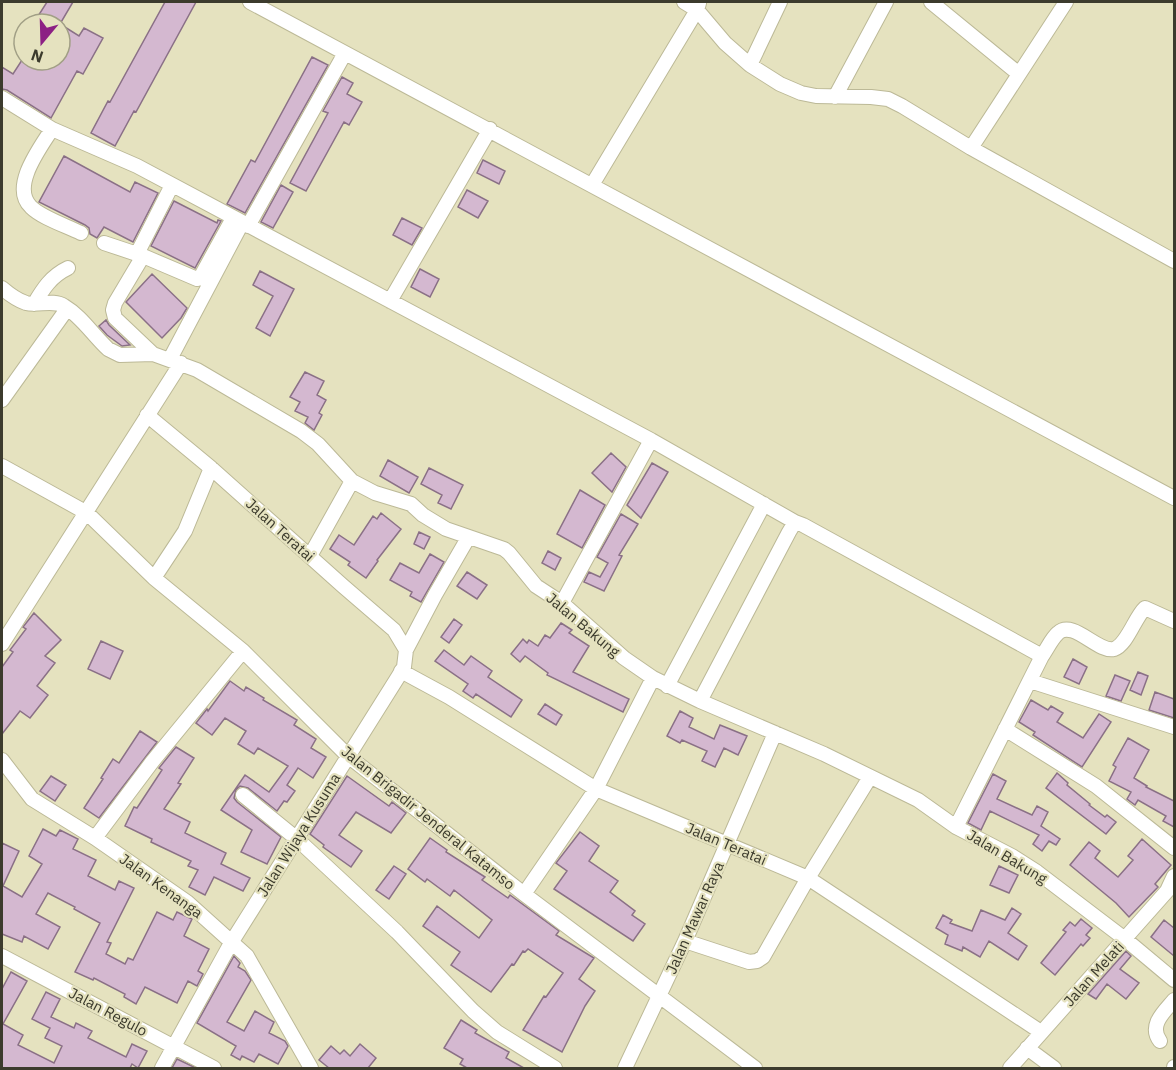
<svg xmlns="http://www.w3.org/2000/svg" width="1176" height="1070" font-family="'IBM Plex Sans',sans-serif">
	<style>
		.building { fill: #d4b8d0; stroke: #8a7086; stroke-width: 1.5 }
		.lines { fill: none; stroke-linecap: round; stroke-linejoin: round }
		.street-casing { stroke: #bcb997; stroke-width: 16 }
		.street { stroke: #fff; stroke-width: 14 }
		.labels { text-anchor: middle; stroke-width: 4.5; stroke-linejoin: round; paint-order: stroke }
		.street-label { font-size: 15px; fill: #3c3b2d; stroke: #e5e2bf }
	</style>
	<rect width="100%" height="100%" fill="#e5e2bf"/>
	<path class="building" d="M47 2H73L60 24H33Z
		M165 2H196L136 112 134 111 115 146 91 133 108 101 110 102Z
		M60 24 79 36 84 28 103 38 83 74 77 71 51 118 7 90 2 89V67L13 74 22 60H60Z
		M312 57 328 65 245 213 227 204 251 160 255 162Z
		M342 77 353 83 347 94 362 102 349 125 344 122 306 191 290 183 328 113 323 111Z
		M64 156 130 192 135 182 158 193 133 242 104 227 97 238 90 234 89 228 85 225 39 202Z
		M483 160 505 171 499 184 477 173Z
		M281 185 293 192 273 228 261 222Z
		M467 190 488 201 478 218 458 207Z
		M174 201 217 223 218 220 221 221 195 268 151 246Z
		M402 218 422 228 412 245 393 235Z
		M420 269 439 279 430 297 411 287Z
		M260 271 294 289 270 336 256 328 273 296 253 285Z
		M152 274 187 308 181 318 162 338 126 302Z
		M106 320 109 325 130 345 122 346 107 335 99 326Z
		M305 372 324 381 317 395 326 400 319 413 322 415 314 430 305 423 308 417 295 411 300 402 290 397Z
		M611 453 626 467 612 492 592 473Z
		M388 460 418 477 409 493 380 476Z
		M652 463 668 472 641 518 627 505Z
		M429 468 463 485 451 509 438 503 442 495 421 484Z
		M580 490 605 505 582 548 557 534Z
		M381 513 401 529 377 560 378 561 366 578 348 565 350 562 330 549 339 535 354 545 373 516 377 519Z
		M621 514 638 524 619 555 622 556 604 591 584 582 589 572 600 577 608 563 597 557Z
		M419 532 430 537 424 549 414 544Z
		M548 551 561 558 555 570 542 563Z
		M430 554 444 562 421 602 410 596 412 592 390 580 400 563 419 573Z
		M467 572 487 585 477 599 457 586Z
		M34 613 61 640 45 656 55 663 37 686 48 695 30 718 20 711 2 734V667L13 652 10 650 26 629 23 627Z
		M454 619 462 625 449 643 441 637Z
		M561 623 572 630 569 633 589 646 573 672 629 699 623 712 547 675 548 673 525 656 520 662 511 654 523 639 527 643 529 640 538 646 545 635 550 638Z
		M101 641 123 651 110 679 88 669Z
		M444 650 464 665 471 656 492 671 488 677 522 700 511 717 476 694 473 698 463 691 468 684 435 661Z
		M1073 659 1087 667 1079 684 1064 677Z
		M1138 672 1148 676 1141 695 1130 690Z
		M1115 675 1130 681 1121 701 1106 696Z
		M230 681 244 691 246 687 264 698 263 700 297 720 294 725 316 739 311 748 326 757 313 778 298 768 287 785 295 791 287 802 284 801 277 811 248 788 240 786 236 790 234 798 237 802 281 837 267 864 241 852 252 830 221 810 245 775 269 792 288 766 258 748 254 754 238 744 246 731 225 718 212 735 196 723 207 709 208 711Z
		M1155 692 1174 699V718L1149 710Z
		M1031 700 1048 710 1051 706 1063 713 1057 722 1083 738 1099 714 1111 722 1082 767 1033 735 1035 732 1019 722Z
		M545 704 562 715 556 725 538 714Z
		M680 711 693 718 689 727 714 739 720 725 747 736 738 755 724 748 715 767 702 761 707 751 682 740 680 743 667 736Z
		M140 731 157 742 99 818 84 808 103 779 101 778 113 759 119 763Z
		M1128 738 1149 750 1134 778 1147 786 1146 787 1174 801V827L1163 821 1166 816 1138 800 1135 805 1127 799 1131 792 1109 781 1116 767 1113 765Z
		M176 747 194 758 178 783 181 784 164 809 190 822 185 833 226 853 221 864 250 878 243 891 214 877 205 895 189 887 198 870 188 866 191 861 151 842 152 839 125 826 134 807 137 808 162 770 159 768Z
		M1057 773 1068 783 1067 785 1090 804 1089 805 1105 817 1107 815 1116 822 1106 834 1046 788Z
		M993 774 1006 781 997 799 1032 815 1037 806 1048 812 1041 826 1060 839 1056 845 1049 841 1042 851 1033 844 1039 835 990 811 981 830 968 823Z
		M51 776 66 785 55 801 40 791Z
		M347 776 389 806 392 802 406 813 391 833 356 812 339 835 362 851 351 867 323 847 324 845 310 834Z
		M43 829 56 836 60 830 78 839 73 849 96 860 88 876 115 890 119 881 134 888 107 942 111 943 106 954 125 964 128 958 133 960 157 912 173 920 177 912 192 919 184 936 209 949 198 971 203 974 197 986 188 981 177 1003 145 987 136 1004 124 997 125 994 94 978 93 980 75 972 100 923 74 909 75 907 48 893 36 914 60 927 48 949 24 936 22 942 2 934V843L19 851 3 886 22 897 42 864 29 856Z
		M580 832 599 846 589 861 618 881 610 892 635 911 632 915 645 924 633 941 554 889 567 871 556 863Z
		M430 838 447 850 446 852 485 877 482 880 508 898 510 895 559 931 556 935 594 958 579 979 595 991 585 1006 562 1052 523 1030 544 996 546 997 563 973 528 949 525 952 523 951 514 965 512 964 491 992 451 965 460 952 423 926 437 906 479 938 492 920 454 890 450 896 427 879 425 882 408 869Z
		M1142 839 1171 865 1155 884 1158 887 1129 917 1116 903 1070 865 1089 842 1100 851 1095 858 1118 877 1133 860 1128 856Z
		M394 866 406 874 389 899 376 890Z
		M999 866 1018 875 1009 893 990 885Z
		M1012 908 1021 914 1008 933 1027 946 1018 960 989 941 980 957 963 947 962 951 945 944 948 935 936 928 943 915 952 920 950 923 972 931 981 910 1005 920Z
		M1081 919 1092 928 1086 935 1090 938 1083 946 1081 944 1055 975 1041 963 1066 932 1063 930 1070 922 1075 926Z
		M1164 920 1174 928V956L1151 937Z
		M1126 951 1131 956 1120 969 1139 983 1126 999 1107 984 1096 999 1088 994Z
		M234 956 240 963 238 967 245 971 251 980 227 1022 244 1031 255 1011 274 1022 269 1033 285 1041 288 1046 278 1064 259 1054 254 1062 242 1056 240 1060 231 1055 236 1046 197 1023Z
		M11 972 27 981 3 1024 23 1035 18 1045 54 1063 62 1046 45 1038 50 1028 32 1019 46 992 60 999 51 1017 74 1028 76 1023 92 1031 88 1038 126 1057 132 1044 147 1051 138 1068 132 1064 130 1068H2V989Z
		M461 1020 477 1030 475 1033 509 1052 506 1058 524 1068H467L460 1064 463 1059 444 1048Z
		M360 1044 376 1058 368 1068H329L319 1060 331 1046 340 1054 344 1050 350 1056Z
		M177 1059 196 1068H172Z"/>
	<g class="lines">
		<defs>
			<path id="street" d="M250 2 1174 498
				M684 2 697 10 725 43 750 65 780 84 801 93 816 96 871 97 888 99 902 106 971 148 1174 261
				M931 2 1019 74
				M750 65 780 2
				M835 97 886 2
				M2 98 52 129 137 166 518 369 651 440 795 522
				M52 129C40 148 10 187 31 207 42 218 67 226 81 233
				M971 148 1066 2
				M592 185 697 10 699 3
				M248 226 345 53
				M104 243 143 256
				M137 254 172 185
				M2 288C9 294 17 300 26 303 38 306 53 299 64 306 81 316 93 335 108 349L120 355 153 354 197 370 301 431 318 444 352 481 375 493 411 504 423 515 446 529 504 549 509 553 536 586 562 603 624 658 653 678 700 701 824 754 918 800 956 827 1012 856 1037 872 1125 939 1174 980
				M390 301 490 129
				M34 304C43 289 51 276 68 268
				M153 354 115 318 113 310 115 303 143 256 197 279 200 278 233 218
				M170 359 242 223
				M2 400 67 309
				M147 415 211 468 343 586 394 630 406 650
				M2 466 87 513 154 578 243 651 348 756 524 894 755 1068
				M310 556 352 481
				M154 578 185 531 211 468
				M562 603 651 440
				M2 644 181 363
				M1042 656C1047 649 1052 638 1058 633 1073 619 1098 653 1114 649 1127 645 1135 617 1145 608L1174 621
				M401 671 449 697 596 789 808 878 1041 1032
				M1030 681 1174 727
				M667 686 764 504
				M700 701 789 532 795 522 803 525 1042 656 956 827
				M1005 729 1096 786 1174 848
				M2 760 32 799 95 838 187 902 247 956 311 1068
				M243 795 297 839 397 932 473 1011 497 1032 555 1068
				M95 838 152 762 243 651
				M524 894 596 789 653 678
				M685 941 749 962 757 961 763 957 808 878 870 777
				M2 956 214 1068
				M1160 1041C1148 1025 1165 1011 1174 1000
				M1027 1048 1054 1068
				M162 1068 231 943 398 677 404 667 406 650 435 595 468 538
				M625 1068 685 941 775 733
				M1010 1068 1167 891 1174 876
				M1174 1068V1067"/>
		</defs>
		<use href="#street" class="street-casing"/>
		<use href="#street" class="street"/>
	</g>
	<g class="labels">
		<g class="street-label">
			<text transform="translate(280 530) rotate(42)" y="5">Jalan Teratai</text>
			<text transform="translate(583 625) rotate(40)" y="5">Jalan Bakung</text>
			<text transform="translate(428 818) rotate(39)" y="5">Jalan Brigadir Jenderal Katamso</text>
			<text transform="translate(299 835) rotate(-58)" y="5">Jalan Wijaya Kusuma</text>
			<text transform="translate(726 844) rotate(23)" y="5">Jalan Teratai</text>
			<text transform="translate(1007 857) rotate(31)" y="5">Jalan Bakung</text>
			<text transform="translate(161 886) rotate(36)" y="5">Jalan Kenanga</text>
			<text transform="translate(695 918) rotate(-66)" y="5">Jalan Mawar Raya</text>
			<text transform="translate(1094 974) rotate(-48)" y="5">Jalan Melati</text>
			<text transform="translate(108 1012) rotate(28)" y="5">Jalan Regulo</text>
		</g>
	</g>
	<rect width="1176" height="1070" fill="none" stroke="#3c3b2d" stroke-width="6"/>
	<g transform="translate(42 42) rotate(199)"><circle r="28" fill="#e5e2bf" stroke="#a19f85" stroke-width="1.5"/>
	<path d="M0-4.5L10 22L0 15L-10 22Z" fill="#8c2084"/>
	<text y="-9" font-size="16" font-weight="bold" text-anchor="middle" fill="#3c3b2d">N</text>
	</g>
</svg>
